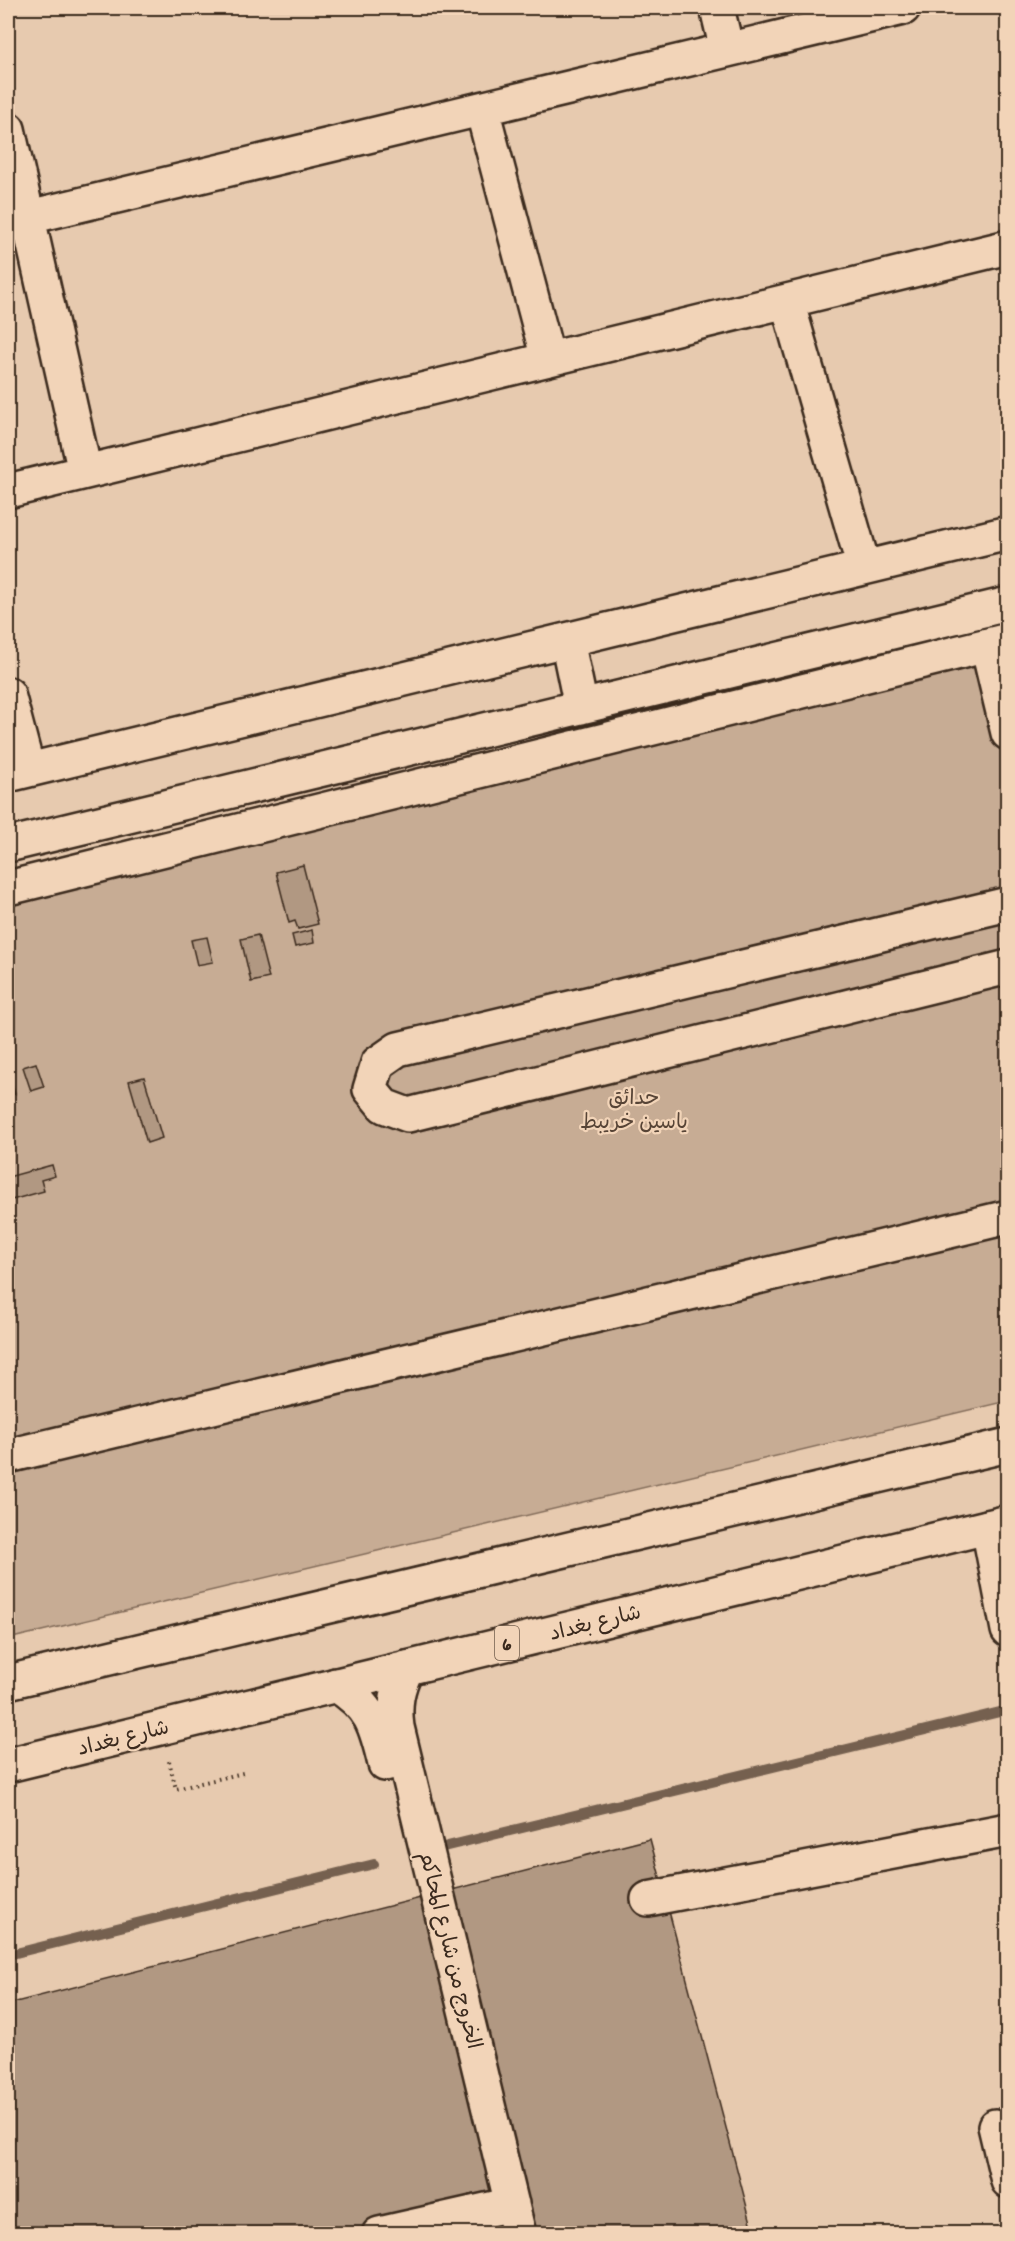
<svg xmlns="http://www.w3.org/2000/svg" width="1015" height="2241" font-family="Dekko,'Playpen Sans Arabic',sans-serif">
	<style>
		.green { fill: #c7ac94; stroke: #816b59; stroke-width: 1.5 }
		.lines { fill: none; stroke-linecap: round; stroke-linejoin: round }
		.stream { stroke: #75604f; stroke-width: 10 }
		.building { fill: #b19882; stroke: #3b2a1e; stroke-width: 1.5 }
		.minor-casing { stroke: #3b2a1e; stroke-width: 38 }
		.highway-casing { stroke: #3b2a1e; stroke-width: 38 }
		.path { stroke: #3b2a1e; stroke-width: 4; stroke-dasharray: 1.5 4.5; stroke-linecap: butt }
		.minor { stroke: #f2d4b8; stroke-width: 33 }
		.highway { stroke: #f2d4b8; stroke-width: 33 }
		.labels { text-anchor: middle; stroke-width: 4.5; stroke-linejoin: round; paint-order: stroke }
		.shield { fill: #f2d4b8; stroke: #725d4c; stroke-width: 1.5 }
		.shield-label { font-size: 20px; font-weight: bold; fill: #3b2a1e }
		.park-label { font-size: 21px; fill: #574436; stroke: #f2d4b8 }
		.street-label { font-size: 21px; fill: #3b2a1e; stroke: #f2d4b8 }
	</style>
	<rect width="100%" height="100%" fill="#e7caaf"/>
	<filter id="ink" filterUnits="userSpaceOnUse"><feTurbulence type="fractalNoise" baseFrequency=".0167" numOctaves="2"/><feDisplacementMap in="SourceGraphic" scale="12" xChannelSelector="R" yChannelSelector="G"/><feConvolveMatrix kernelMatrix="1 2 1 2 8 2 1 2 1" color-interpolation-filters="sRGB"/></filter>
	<g filter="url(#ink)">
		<path class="green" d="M1007 635V1401L8 1639V879Z"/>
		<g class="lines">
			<path class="stream" d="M431 1850 1008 1710
				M8 1955 374 1864"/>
		</g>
		<path class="building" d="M303 865 318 924 298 929 295 921 289 923 276 872Z
			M312 930 314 943 295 947 292 935Z
			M258 935 269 978 251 982 241 939Z
			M207 937 213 962 197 965 191 940Z
			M36 1063 44 1087 31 1091 23 1067Z
			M8 1070 15 1094 8 1096Z
			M144 1077 162 1138 147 1143 129 1081Z
			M52 1165 55 1176 41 1180 44 1191 8 1201V1177Z
			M650 1839 754 2234H8V2004Z"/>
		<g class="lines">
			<defs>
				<path id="minor" d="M717 8 727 50
					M482 109 548 359
					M8 129 85 472
					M29 217 903 8
					M787 301 864 568
					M8 491 1008 247
					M567 640 581 707
					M987 645 1008 733
					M8 694 28 770
					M8 775 1008 533
					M8 845 1008 604
					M8 888 1008 640
					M1008 904 398 1049 378 1063 370 1089 384 1106 408 1115 1008 967
					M8 1456 1008 1217
					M988 1527 1008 1630
					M407 1668C397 1688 394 1705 397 1727L519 2234
					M336 1685C371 1706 376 1726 385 1764
					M648 1899 1008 1830
					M995 2126 1008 2181
					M379 2234 512 2204"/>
				<path id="highway" d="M8 1682 1008 1445
					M8 1765 1008 1522"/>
			</defs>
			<use href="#minor" class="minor-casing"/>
			<use href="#highway" class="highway-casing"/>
			<path class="path" d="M169 1761 176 1789 243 1773"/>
			<use href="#minor" class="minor"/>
			<use href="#highway" class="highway"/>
		</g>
	</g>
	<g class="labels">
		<rect class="shield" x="495" y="1626" width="24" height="34" rx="4.5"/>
		<g class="shield-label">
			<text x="507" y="1650">6</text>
		</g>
		<g class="park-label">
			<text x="634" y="1104">حدائق<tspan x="634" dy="24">ياسين خريبط</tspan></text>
		</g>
		<g class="street-label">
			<text transform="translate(595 1622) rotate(-14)" y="7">شارع بغداد</text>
			<text transform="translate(123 1737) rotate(-14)" y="7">شارع بغداد</text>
			<text transform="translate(451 1950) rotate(76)" y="7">الخروج من شارع المحاكم</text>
		</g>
	</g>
	<rect width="1015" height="2241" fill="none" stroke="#f2d4b8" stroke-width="30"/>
	<rect x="15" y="15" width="985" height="2211" fill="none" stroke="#3b2a1e" stroke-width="2" filter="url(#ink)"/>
</svg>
